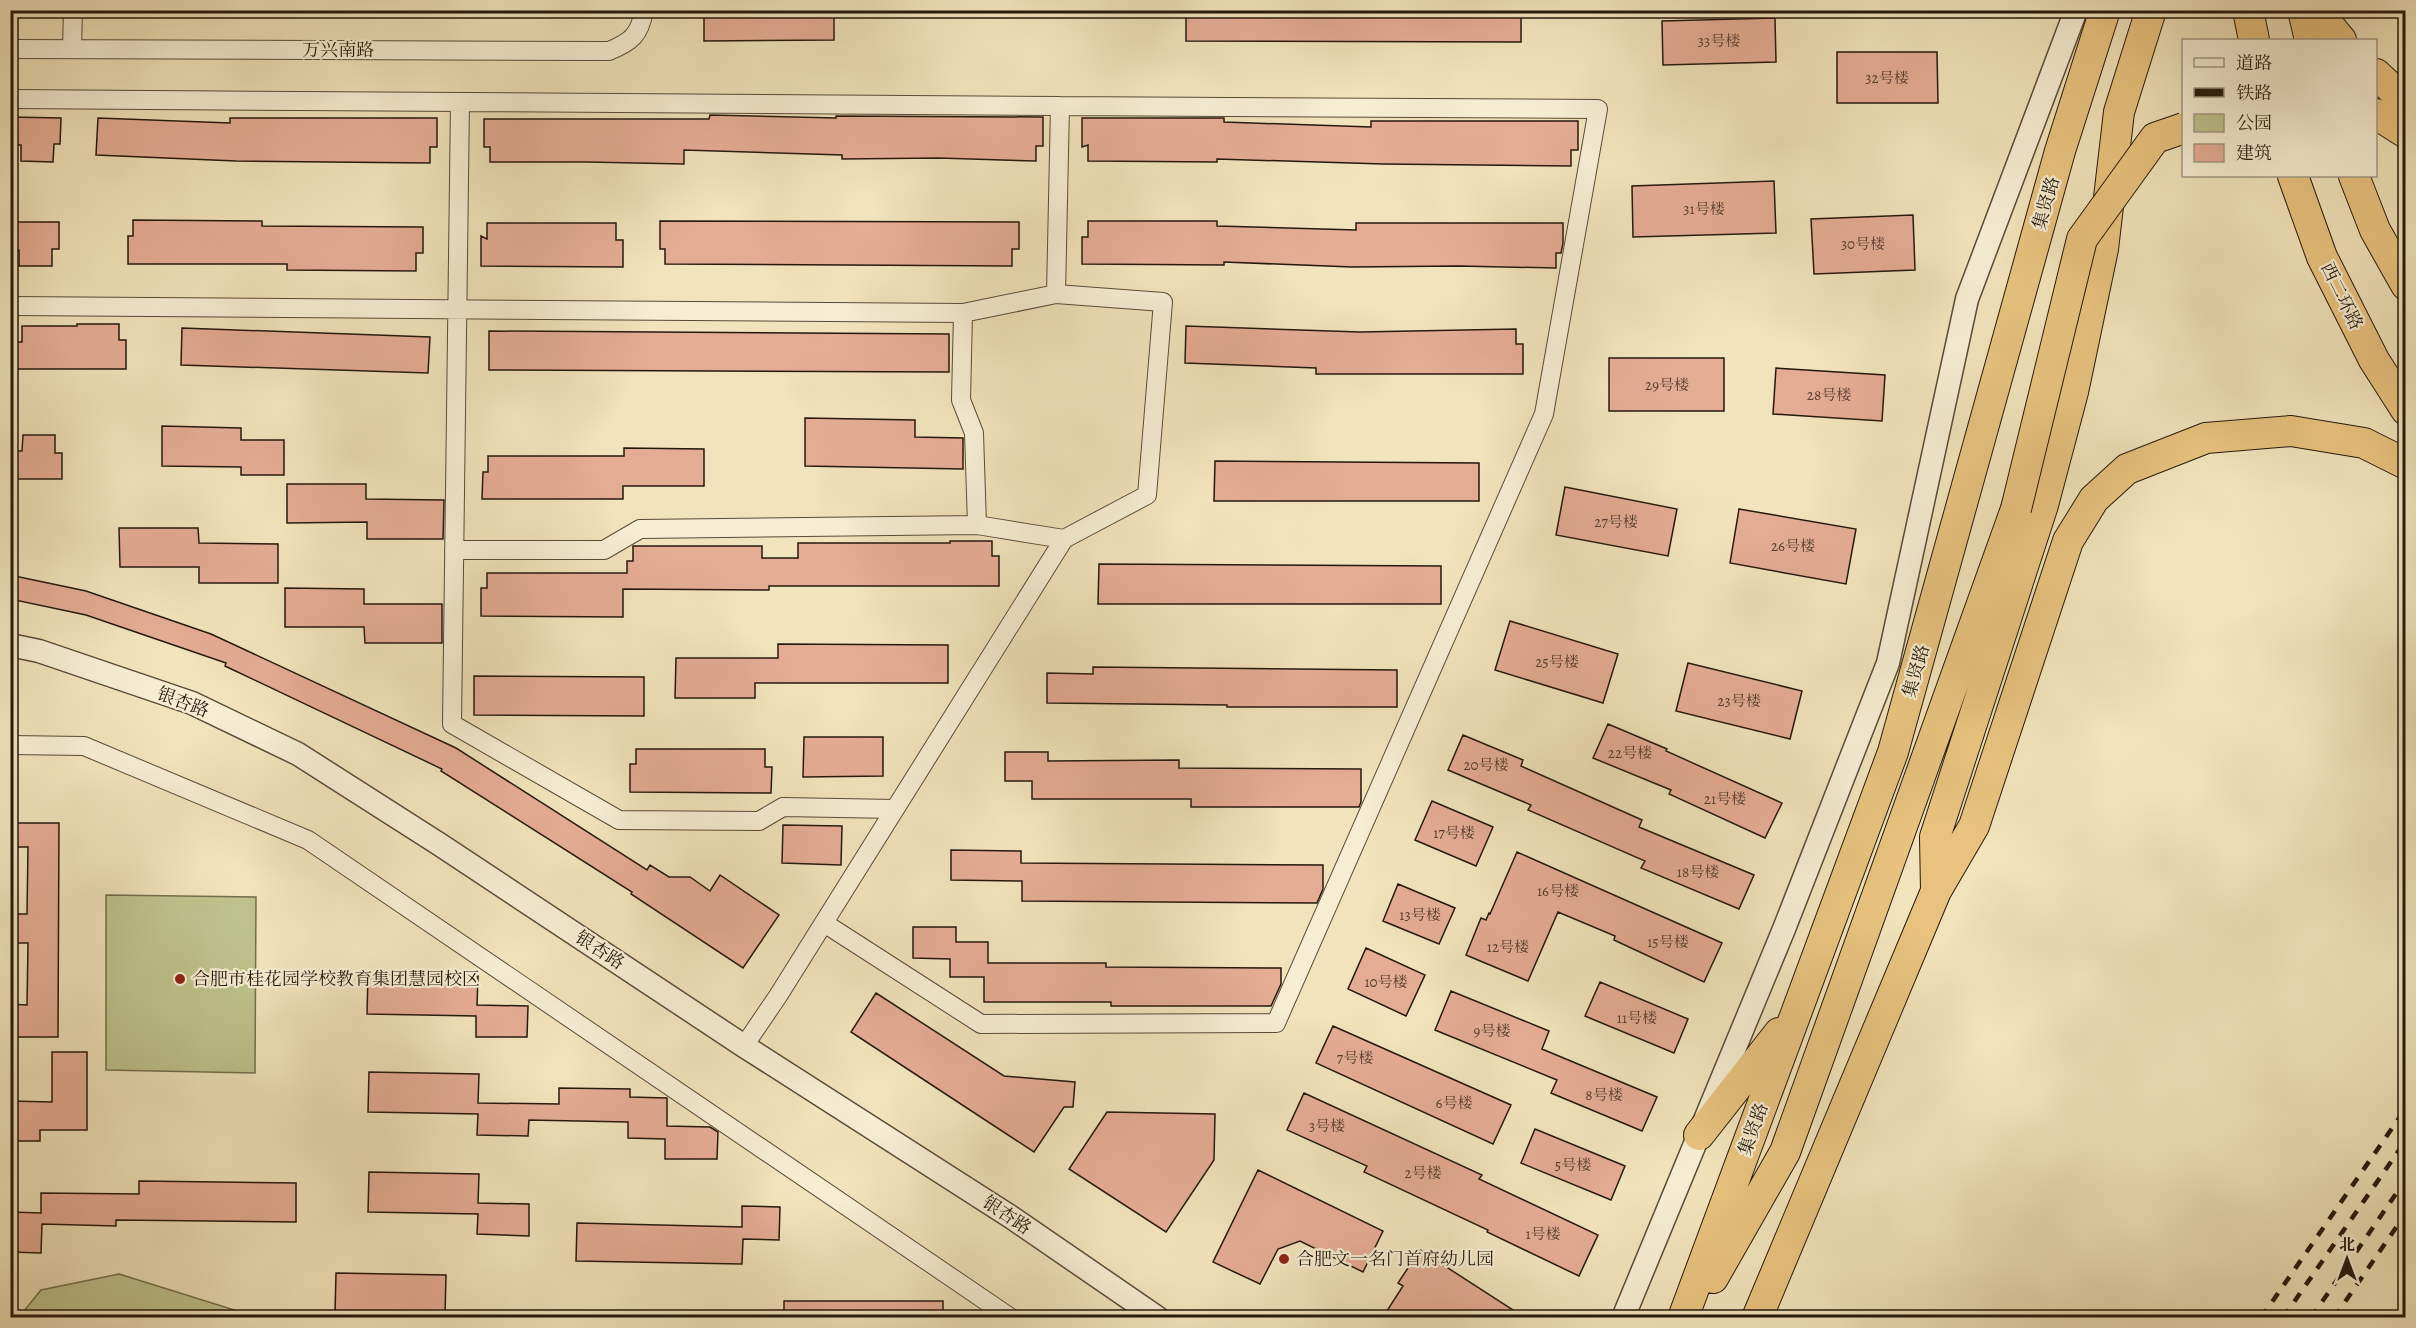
<svg xmlns="http://www.w3.org/2000/svg" width="2416" height="1328" font-family="Alegreya,'Noto Serif SC',serif">
	<style>
		.green { fill: #bec38d; stroke: #726e4c; stroke-width: 1.5 }
		.building { fill: #e5ac94; stroke: #25190c; stroke-width: 1.5 }
		.lines { fill: none; stroke-linecap: round; stroke-linejoin: round }
		.minor-casing { stroke: #584c38; stroke-width: 20 }
		.tertiary-casing { stroke: #584c38; stroke-width: 25 }
		.trunk-casing { stroke: #25190c; stroke-width: 32 }
		.minor { stroke: #f6edd3; stroke-width: 18 }
		.tertiary { stroke: #f6edd3; stroke-width: 22 }
		.trunk { stroke: #e8c27e; stroke-width: 30 }
		.rail { stroke: #25190c; stroke-width: 4.5; stroke-dasharray: 10 10; stroke-linecap: butt }
		.trunk-bridge-casing { stroke: #25190c; stroke-width: 32; stroke-linecap: butt }
		.trunk-bridge { stroke: #e8c27e; stroke-width: 30 }
		.poi-dot { fill: #8f2418; stroke: #f6edd3; stroke-width: 2 }
		.labels { text-anchor: middle; stroke-width: 4.5; stroke-linejoin: round; paint-order: stroke }
		.number-label { font-size: 15px; fill: #553e2e }
		.street-label { font-size: 18px; fill: #25190c; stroke: #f6edd3 }
		.poi-label { font-size: 18px; fill: #25190c; stroke: #f6edd3; text-anchor: start }
	</style>
	<rect width="100%" height="100%" fill="#f1e3bb"/>
	<filter id="stains"><feTurbulence type="fractalNoise" baseFrequency=".00333" numOctaves="4"/><feColorMatrix values="0 0 0 0 .2 0 0 0 0 .09 0 0 0 0 .02 0 0 0 .5 -.17"/></filter>
	<radialGradient id="worn" r=".72"><stop offset=".6" stop-color="#630" stop-opacity="0"/><stop offset="1" stop-color="#630" stop-opacity=".3"/></radialGradient>
	<path class="green" d="M106 895 256 897 255 1073 106 1070Z
		M119 1274 257 1317H19L41 1290Z"/>
	<path class="building" d="M704 10H834V40L704 41Z
		M1186 10H1521V42L1186 41Z
		M1775 18 1776 62 1663 65 1662 21Z
		M1837 52H1937L1938 103H1837Z
		M710 115 836 118V116L1043 117V146H1036V161L939 158 842 159V155L684 150V164L587 162H490V147H484V119H709Z
		M10 117 61 118 60 144H54L53 162 21 161V145H10Z
		M98 118 230 123V118H437V147H430V163L236 161 96 155Z
		M1082 118H1224V122L1371 127V121H1578V150H1571V166L1383 164 1217 159V162L1088 161V145L1082 147Z
		M1774 181 1776 233 1633 237 1632 186Z
		M1913 215 1915 270 1814 274 1811 219Z
		M133 220 262 221V226L423 227V253H416V271L287 270V264H128V236H133Z
		M660 221 1019 222V249H1012V266L665 264V249H660Z
		M1088 221H1217V226L1356 230V223H1563V243L1561 253H1556V268L1459 266 1352 267 1224 262V265L1082 264V237H1088Z
		M10 222H59V249H52V266H19V250H10Z
		M487 223H616V240H623V267L481 266V236L487 239Z
		M77 324H119V340H126V369H10V342H22V326H77Z
		M1186 326 1360 332 1516 329V344H1523V374H1316V368L1185 363Z
		M182 328 430 337 428 373 181 365Z
		M489 331 949 334V372L489 370Z
		M1609 358H1724V411H1609Z
		M1776 368 1885 375 1882 421 1773 414Z
		M805 418 915 420V437L963 438V469L805 466Z
		M162 426 241 428V440H284V475H241V467L162 466Z
		M23 435H55V453H62V479H10V451H22Z
		M624 448 704 449V486H623V499H482L483 472H488V456H624Z
		M1215 461 1479 463V501H1214Z
		M287 484H366V499L444 500 443 539H367V522L287 523Z
		M1565 487 1677 509 1668 556 1556 535Z
		M1739 509 1856 529 1846 584 1730 563Z
		M119 528H198L199 543 278 544V583H199V567H120Z
		M950 541H992V556H999V586H769V590L623 589V617L481 616V588H487V573H627V561H633V546H762V558H798V543H950Z
		M1099 564 1441 566V604H1098Z
		M10 575 86 591 211 634 456 748 647 870 650 865 669 877H690L710 891 720 875 779 915 743 968 631 894 632 892 441 771 442 769 225 666 226 663 86 615 10 599Z
		M285 588 364 589V604H442V643H365L364 627H285Z
		M1510 621 1618 654 1603 703 1495 670Z
		M778 644 948 645V683H755V698H675L676 658H778Z
		M1688 663 1802 691 1790 739 1676 711Z
		M1093 667 1397 670V707H1227V705L1047 703V673L1093 674Z
		M474 676 644 677V716L474 715Z
		M1608 724 1667 749 1666 751 1782 803 1765 838 1669 794 1671 790 1593 758Z
		M1463 735 1523 760 1521 766 1642 820 1639 827 1754 875 1739 909 1641 868 1645 861 1528 810 1531 805 1448 770Z
		M804 737H883V776L803 777Z
		M636 749H765V767H772L771 793 630 792V764H636Z
		M1005 752H1048V761L1179 760V768L1361 769V802L1359 807H1191V799H1032V781H1005Z
		M1432 801 1493 827 1476 866 1415 840Z
		M10 823H59L58 1037H10V1004L27 1005 28 943H10V914H27L28 847H10Z
		M783 825 842 826 841 865 782 863Z
		M951 850 1021 851V863L1323 865V889L1317 903 1022 901V881L951 880Z
		M1517 852 1722 943 1704 982 1614 940 1615 936 1558 912 1528 981 1466 955 1481 918 1486 920 1489 913 1490 914Z
		M1398 884 1455 908 1439 944 1383 921Z
		M913 927H956V942H988V963H1106V967L1281 968V984L1271 1006H1111V1002H984V977H950V959L913 958Z
		M1366 948 1425 975 1406 1016 1348 989Z
		M368 974 478 976 477 1005 528 1006 527 1037H476V1016L367 1014Z
		M1600 982 1688 1019 1674 1053 1585 1016Z
		M1451 991 1549 1031 1542 1049 1657 1097 1642 1131 1551 1093 1557 1080 1435 1030Z
		M876 993 1004 1076 1075 1082 1073 1107H1064L1034 1152 851 1032Z
		M1333 1026 1511 1105 1493 1144 1316 1063Z
		M52 1052H87V1130H40V1141H10V1101L52 1102Z
		M369 1072 479 1074 478 1103 559 1104V1088L630 1089V1097L667 1098V1126L710 1127 718 1132 717 1159H665V1139L628 1138V1122L529 1120 528 1136 477 1135 478 1114 368 1112Z
		M1304 1093 1482 1175 1479 1179 1598 1235 1579 1276 1487 1232 1488 1230 1364 1172 1367 1166 1287 1130Z
		M1107 1112 1215 1114 1214 1160 1166 1232 1069 1169Z
		M1535 1129 1625 1166 1611 1200 1521 1163Z
		M1258 1170 1383 1231 1363 1272 1300 1241 1278 1249 1260 1284 1213 1262Z
		M369 1172 479 1174 478 1203 529 1204V1236L477 1234 478 1214 368 1212Z
		M139 1181 296 1183V1222L116 1220V1226L42 1224 41 1253 10 1252V1212L41 1213V1193L139 1194Z
		M742 1206 780 1207 779 1240 743 1239 742 1264 576 1261 577 1223 742 1227Z
		M1420 1250 1524 1317H1383L1403 1286 1398 1283Z
		M336 1273 446 1275 445 1315 335 1313Z
		M784 1301H943V1317H784Z"/>
	<g class="lines">
		<defs>
			<path id="minor" d="M10 49 609 51C631 42 640 35 644 10
				M72 49 73 10
				M10 99 1060 106 1056 294 1163 302 1147 495 1064 539 778 996 744 1046
				M460 102 452 724 619 820 759 821 783 807 895 809
				M10 306 963 313
				M977 525 974 433 961 400 963 313 1056 294
				M454 550H604L640 529 977 525 1064 539
				M10 745 84 746 308 840 1011 1318
				M824 923 981 1024 1276 1023 1544 414 1598 109 1060 106"/>
			<path id="tertiary" d="M10 645 39 651 192 703 298 754 439 844 744 1046 1011 1217 1158 1318
				M1623 1318 1784 929 1888 663 1967 299 2076 10"/>
			<path id="trunk" d="M2248 10 2254 40
				M2303 10 2310 40
				M2316 10 2341 40
				M2376 74 2406 102
				M2376 114 2406 133
				M2293 176 2322 257 2374 360 2406 410
				M2354 176 2375 230 2406 285
				M1936 891 1935 837 2043 505 2073 392 2103 249 2119 112 2151 10
				M1699 1135 1779 1033
				M1713 1278 1785 1152 2016 509
				M1683 1318 1893 752 2060 151 2105 10
				M1757 1318 1936 891 1974 826 2068 541 2094 499 2127 469 2206 438 2291 431 2364 443 2406 464"/>
		</defs>
		<use href="#minor" class="minor-casing"/>
		<use href="#tertiary" class="tertiary-casing"/>
		<use href="#trunk" class="trunk-casing"/>
		<use href="#minor" class="minor"/>
		<use href="#tertiary" class="tertiary"/>
		<use href="#trunk" class="trunk"/>
		<path class="rail" d="M2261 1318 2406 1108
			M2283 1318 2406 1140
			M2311 1318 2406 1179
			M2334 1318 2406 1213"/>
		<defs>
			<path id="trunk-bridge" d="M2016 509 2082 239 2155 138 2184 128"/>
		</defs>
		<use href="#trunk-bridge" class="trunk-bridge-casing"/>
		<use href="#trunk-bridge" class="trunk-bridge"/>
	</g>
	<g class="poi-dot">
		<circle cx="180" cy="979" r="6"/>
		<circle cx="1284" cy="1259" r="6"/>
	</g>
	<g class="labels">
		<g class="number-label">
			<text x="1719" y="46">33号楼</text>
			<text x="1887" y="83">32号楼</text>
			<text x="1704" y="214">31号楼</text>
			<text x="1863" y="249">30号楼</text>
			<text x="1667" y="390">29号楼</text>
			<text x="1829" y="400">28号楼</text>
			<text x="1616" y="527">27号楼</text>
			<text x="1793" y="551">26号楼</text>
			<text x="1557" y="667">25号楼</text>
			<text x="1739" y="706">23号楼</text>
			<text x="1630" y="758">22号楼</text>
			<text x="1486" y="770">20号楼</text>
			<text x="1725" y="804">21号楼</text>
			<text x="1454" y="838">17号楼</text>
			<text x="1698" y="877">18号楼</text>
			<text x="1558" y="896">16号楼</text>
			<text x="1420" y="920">13号楼</text>
			<text x="1668" y="947">15号楼</text>
			<text x="1508" y="952">12号楼</text>
			<text x="1386" y="987">10号楼</text>
			<text x="1637" y="1023">11号楼</text>
			<text x="1492" y="1036">9号楼</text>
			<text x="1355" y="1063">7号楼</text>
			<text x="1604" y="1100">8号楼</text>
			<text x="1454" y="1108">6号楼</text>
			<text x="1327" y="1131">3号楼</text>
			<text x="1573" y="1170">5号楼</text>
			<text x="1423" y="1178">2号楼</text>
			<text x="1543" y="1239">1号楼</text>
		</g>
		<g class="street-label">
			<text x="338" y="56">万兴南路</text>
			<text transform="translate(2046 203) rotate(-74)" y="6">集贤路</text>
			<text transform="translate(2342 296) rotate(64)" y="6">西二环路</text>
			<text transform="translate(1916 671) rotate(-74)" y="6">集贤路</text>
			<text transform="translate(183 702) rotate(21)" y="6">银杏路</text>
			<text transform="translate(600 950) rotate(33)" y="6">银杏路</text>
			<text transform="translate(1753 1129) rotate(-70)" y="6">集贤路</text>
			<text transform="translate(1007 1215) rotate(34)" y="6">银杏路</text>
		</g>
		<g class="poi-label">
			<text x="192" y="985">合肥市桂花园学校教育集团慧园校区</text>
			<text x="1296" y="1265">合肥文一名门首府幼儿园</text>
		</g>
	</g>
	<rect width="2416" height="1328" fill="none" stroke="#f1e3bb" stroke-width="36"/>
	<rect x="12" y="12" width="2392" height="1304" fill="none" stroke="#25190c" stroke-width="3"/>
	<rect x="18" y="18" width="2380" height="1292" fill="none" stroke="#25190c" stroke-width="1.5"/>
	<rect x="2182" y="39" width="195" height="138" fill="#f6edd3" stroke="#a29883" stroke-width="1.5"/>
	<rect x="2194" y="58" width="30" height="9" fill="#f6edd3" stroke="#a29883" stroke-width="1.5"/>
	<text x="2236" y="69" font-size="18" fill="#25190c">道路</text>
	<rect x="2194" y="88" width="30" height="9" fill="#25190c" stroke="#a29883" stroke-width="1.5"/>
	<text x="2236" y="99" font-size="18" fill="#25190c">铁路</text>
	<rect x="2194" y="114" width="30" height="18" fill="#bec38d" stroke="#a29883" stroke-width="1.5"/>
	<text x="2236" y="129" font-size="18" fill="#25190c">公园</text>
	<rect x="2194" y="144" width="30" height="18" fill="#e5ac94" stroke="#a29883" stroke-width="1.5"/>
	<text x="2236" y="159" font-size="18" fill="#25190c">建筑</text>
	<g transform="translate(2347 1259)" stroke="#f6edd3" stroke-width="4.5" paint-order="stroke">
	<path d="M0-4.5L10 22L0 15L-10 22Z" fill="#25190c"/>
	<text y="-9" font-size="16" font-weight="bold" text-anchor="middle" fill="#25190c">北</text>
	</g>
	<rect width="100%" height="100%" filter="url(#stains)"/>
	<rect width="100%" height="100%" fill="url(#worn)"/>
</svg>
